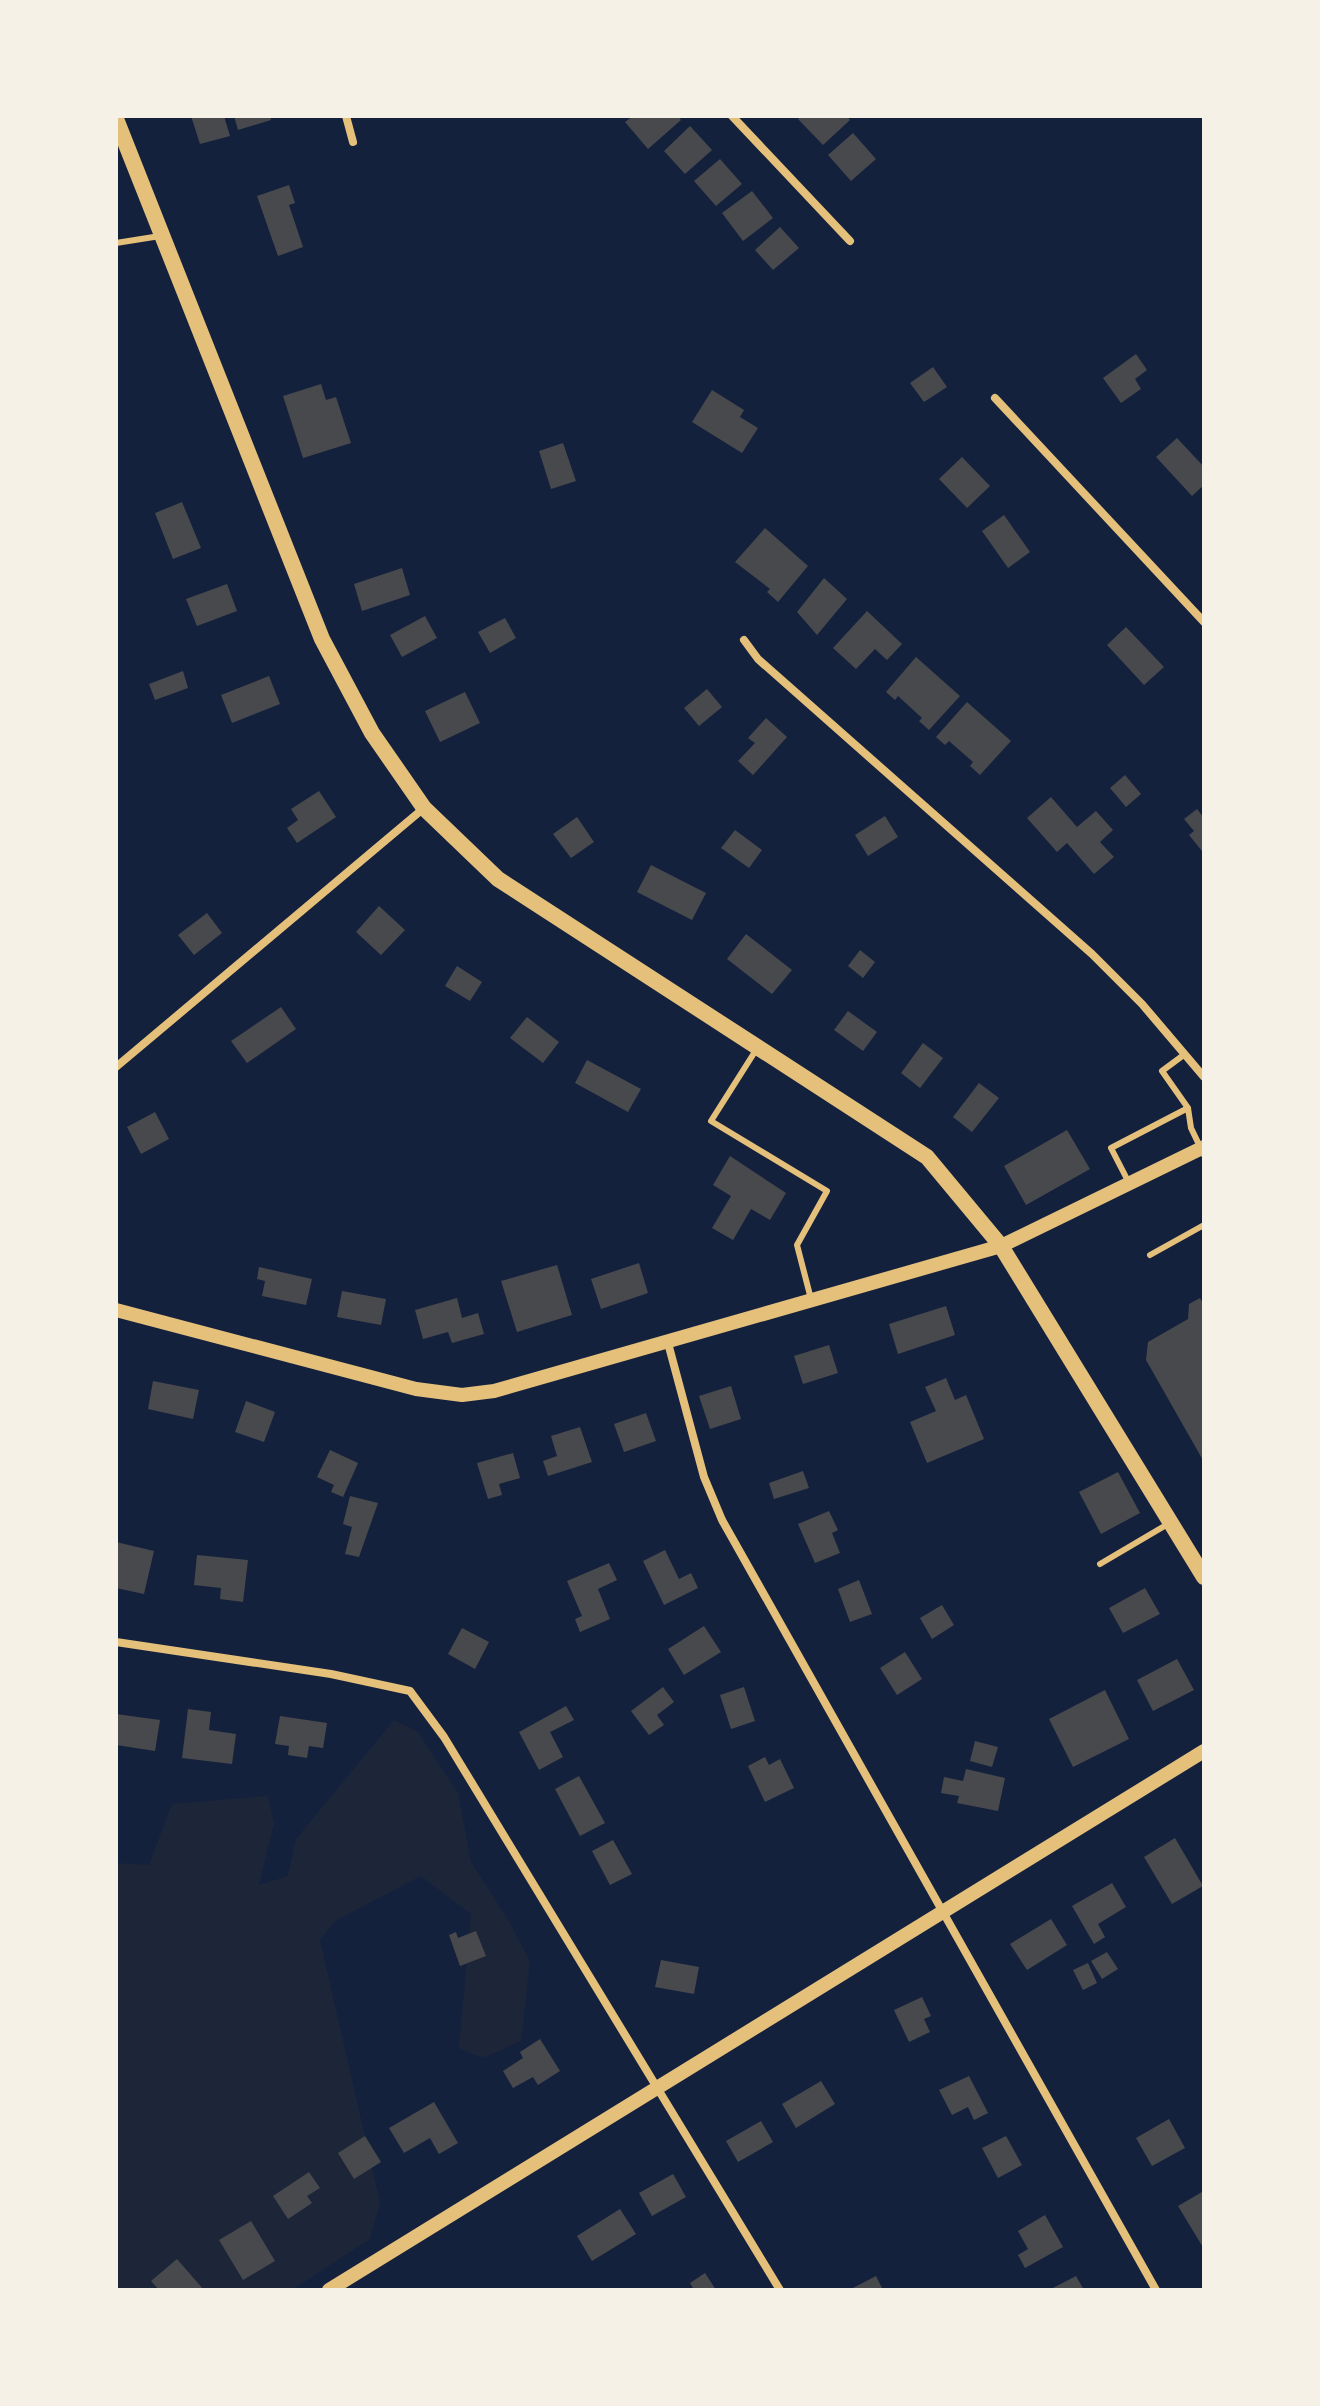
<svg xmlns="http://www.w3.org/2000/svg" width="1320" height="2406" font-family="Inter,sans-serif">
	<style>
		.green { fill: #1d2539 }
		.building { fill: #48494c }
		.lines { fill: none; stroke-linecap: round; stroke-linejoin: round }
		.service { stroke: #e5c07b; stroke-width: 6 }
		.minor { stroke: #e5c07b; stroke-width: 8 }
		.tertiary { stroke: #e5c07b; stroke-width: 14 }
		.secondary { stroke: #e5c07b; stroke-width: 16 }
	</style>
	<rect width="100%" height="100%" fill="#14213d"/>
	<path class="green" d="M394 1720 418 1732 458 1793 471 1862 510 1923 530 1961 521 2041 483 2058 459 2048 471 1914 421 1876 335 1921 320 1940 380 2202 370 2239 292 2290H116V1863L149 1865 172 1804 268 1796 274 1824 259 1885 288 1876 296 1839Z"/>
	<path class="building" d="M191 116H224L230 136 200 144Z
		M234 116H270L271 120 238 130Z
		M633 116H678L681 120 648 149 625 122Z
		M801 116H847L850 120 823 145 798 119Z
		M690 126 712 150 685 174 664 151Z
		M853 133 876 159 851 181 828 155Z
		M720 159 742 184 716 206 694 181Z
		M289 185 295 203 289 205 303 247 278 256 257 196Z
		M752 191 773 218 743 241 722 213Z
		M780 227 799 248 773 270 755 250Z
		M1136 354 1147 370 1135 379 1141 389 1121 403 1103 378Z
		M933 367 947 387 924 402 910 383Z
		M321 384 326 400 336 397 351 443 303 458 283 396Z
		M712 390 744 410 740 417 758 428 742 453 692 422Z
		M1177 438 1204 467V485L1192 496 1156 457Z
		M563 443 576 481 551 489 539 451Z
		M962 457 990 486 967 508 939 479Z
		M182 502 201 548 173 559 155 513Z
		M1004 515 1030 552 1008 568 982 531Z
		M765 528 808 566 778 602 767 592 770 589 735 562Z
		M402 568 410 595 362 611 354 584Z
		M824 578 847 599 817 635 797 612Z
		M227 584 237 611 197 626 186 599Z
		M867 611 902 644 887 660 875 649 856 669 833 648Z
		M425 616 437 638 402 657 390 635Z
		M505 618 516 638 490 653 478 632Z
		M1126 627 1164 667 1144 685 1107 645Z
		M916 657 960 696 929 730 919 721 922 718 898 696 895 700 886 692Z
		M183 671 188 688 155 700 149 684Z
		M269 676 280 704 232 723 221 695Z
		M707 689 722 707 699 726 684 708Z
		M465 692 480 723 440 742 425 711Z
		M967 702 1011 741 980 775 970 766 973 762 949 741 945 745 936 737Z
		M766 718 787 737 753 775 738 761 755 743 748 738Z
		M1125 775 1141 794 1126 807 1110 788Z
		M319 791 336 817 297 843 287 828 298 820 291 809Z
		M1051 797 1077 827 1096 811 1113 830 1100 842 1114 857 1094 874 1067 843 1057 852 1027 818Z
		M1197 809 1204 818 1202 851 1189 835 1194 831 1184 819Z
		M885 816 898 837 868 856 855 835Z
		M577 817 594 842 571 858 553 834Z
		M735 830 762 850 749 868 721 848Z
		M651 865 706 893 692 920 637 892Z
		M379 906 405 930 381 955 356 932Z
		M207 913 222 933 194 955 178 935Z
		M746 934 792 970 772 994 727 959Z
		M860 950 875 962 863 978 848 966Z
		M457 966 482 982 470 1001 445 986Z
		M281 1007 296 1029 247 1063 231 1041Z
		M848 1011 877 1032 863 1051 834 1030Z
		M527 1017 559 1042 543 1063 510 1038Z
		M923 1043 943 1058 920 1088 901 1073Z
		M587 1060 641 1089 628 1112 575 1083Z
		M979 1083 999 1098 972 1132 953 1117Z
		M155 1112 169 1139 141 1154 127 1127Z
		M1067 1130 1090 1169 1026 1205 1004 1166Z
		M730 1156 786 1193 770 1220 751 1209 733 1240 712 1228 731 1196 713 1185Z
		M639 1263 648 1293 601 1309 591 1279Z
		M557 1265 572 1315 517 1332 501 1281Z
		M259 1267 312 1279 306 1305 262 1296 265 1281 257 1279Z
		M342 1291 386 1299 381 1325 337 1317Z
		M457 1298 462 1318 478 1313 484 1334 452 1343 448 1332 423 1339 415 1310Z
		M1200 1298 1204 1305V1462L1146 1360 1148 1342 1188 1319 1189 1304Z
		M946 1306 955 1335 898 1354 889 1324Z
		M829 1345 838 1373 803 1384 794 1356Z
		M946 1378 955 1400 966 1395 984 1439 927 1463 910 1422 936 1411 925 1387Z
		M153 1381 199 1390 193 1419 148 1409Z
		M731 1386 741 1419 710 1429 699 1396Z
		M246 1401 275 1412 264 1442 235 1432Z
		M646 1413 656 1441 624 1452 614 1424Z
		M580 1427 592 1462 548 1476 543 1461 557 1456 551 1436Z
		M330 1450 358 1463 343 1497 331 1492 334 1485 317 1477Z
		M513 1453 520 1478 499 1484 502 1495 488 1499 477 1463Z
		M803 1471 809 1488 774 1499 769 1483Z
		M1118 1472 1140 1513 1101 1534 1079 1492Z
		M350 1496 378 1503 359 1557 345 1554 352 1527 343 1524Z
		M829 1511 838 1530 832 1533 840 1553 815 1563 798 1524Z
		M116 1542 154 1551 144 1594 116 1588Z
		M665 1550 679 1579 691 1573 698 1588 664 1605 643 1561Z
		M197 1555 248 1560 243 1602 220 1599 221 1588 194 1585Z
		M609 1563 617 1580 598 1589 610 1619 580 1632 575 1619 582 1616 567 1581Z
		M859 1580 872 1614 850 1622 838 1589Z
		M1145 1588 1160 1614 1123 1633 1109 1608Z
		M942 1605 954 1625 932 1639 920 1618Z
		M704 1626 721 1652 684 1675 668 1649Z
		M462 1628 489 1642 475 1669 448 1654Z
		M905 1652 922 1679 897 1695 880 1668Z
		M1177 1659 1194 1690 1153 1711 1137 1680Z
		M663 1687 674 1702 657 1715 664 1725 649 1735 631 1711Z
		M744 1687 755 1721 731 1729 720 1695Z
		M1105 1690 1129 1739 1073 1767 1049 1719Z
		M566 1706 574 1720 550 1732 563 1757 539 1770 519 1732Z
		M188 1709 211 1712 209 1730 236 1734 232 1764 182 1758Z
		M116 1714 160 1720 155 1751 116 1745Z
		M280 1716 327 1723 323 1748 309 1746 307 1758 288 1755 289 1746 275 1744Z
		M975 1741 998 1747 992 1767 970 1761Z
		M765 1757 769 1765 780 1759 794 1788 765 1802 748 1766Z
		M966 1769 1005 1778 998 1811 957 1803 959 1796 941 1793 944 1777 963 1781Z
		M579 1776 605 1823 580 1836 555 1789Z
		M1175 1838 1203 1886 1172 1904 1144 1857Z
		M613 1840 632 1874 610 1885 592 1851Z
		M1112 1883 1126 1907 1098 1924 1105 1937 1094 1944 1072 1906Z
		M1051 1919 1067 1945 1027 1970 1010 1944Z
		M476 1931 486 1956 460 1966 449 1935 456 1932 458 1938Z
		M1107 1952 1118 1969 1102 1979 1091 1961Z
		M661 1960 699 1967 694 1994 655 1987Z
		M1088 1963 1097 1983 1083 1990 1073 1970Z
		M922 1997 931 2016 924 2019 930 2032 909 2042 894 2010Z
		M540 2039 560 2071 538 2085 533 2077 513 2088 503 2071 523 2058 520 2052Z
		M969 2076 988 2113 974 2120 968 2107 952 2115 939 2090Z
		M821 2081 835 2104 796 2128 782 2104Z
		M434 2102 458 2143 439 2154 430 2138 404 2153 389 2128Z
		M1169 2119 1185 2148 1152 2166 1136 2138Z
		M761 2121 773 2142 738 2162 726 2141Z
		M365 2136 381 2162 354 2179 338 2153Z
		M1006 2136 1022 2165 998 2178 982 2148Z
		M309 2172 320 2188 307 2196 312 2203 288 2219 273 2196Z
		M673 2174 686 2197 652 2216 639 2193Z
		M1202 2192 1204 2194V2249L1178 2206Z
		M620 2209 636 2234 592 2261 577 2236Z
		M1045 2215 1063 2247 1025 2268 1018 2255 1028 2249 1018 2231Z
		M251 2221 275 2261 243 2280 219 2240Z
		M177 2259 204 2290H159L151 2281Z
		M705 2273 716 2290H694L690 2283Z
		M876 2276 883 2290H849Z
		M1076 2276 1084 2290H1049Z"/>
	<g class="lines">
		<path class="service" d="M116 243 160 236
			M756 1050 711 1121 827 1191 797 1245 811 1299
			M1185 1054 1162 1071 1188 1108 1191 1128 1204 1155
			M1128 1181 1111 1148 1188 1108
			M1150 1255 1204 1225
			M1100 1564 1168 1524"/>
		<path class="minor" d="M346 116 353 142
			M732 116 850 241
			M995 398 1204 622
			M744 640 758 659 1092 954 1142 1004 1204 1077
			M116 1067 424 808
			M668 1343 704 1477 722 1520 1156 2290
			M116 1642 331 1674 410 1691 444 1737 780 2290"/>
		<path class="tertiary" d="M116 1310 416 1389 462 1395 494 1391 1001 1246 1204 1147
			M329 2290 1204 1751"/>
		<path class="secondary" d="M116 119 322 639 372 733 424 808 498 879 927 1157 1001 1246 1204 1577"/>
	</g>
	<rect width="1320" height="2406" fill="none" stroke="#f6f1e7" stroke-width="236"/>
</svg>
